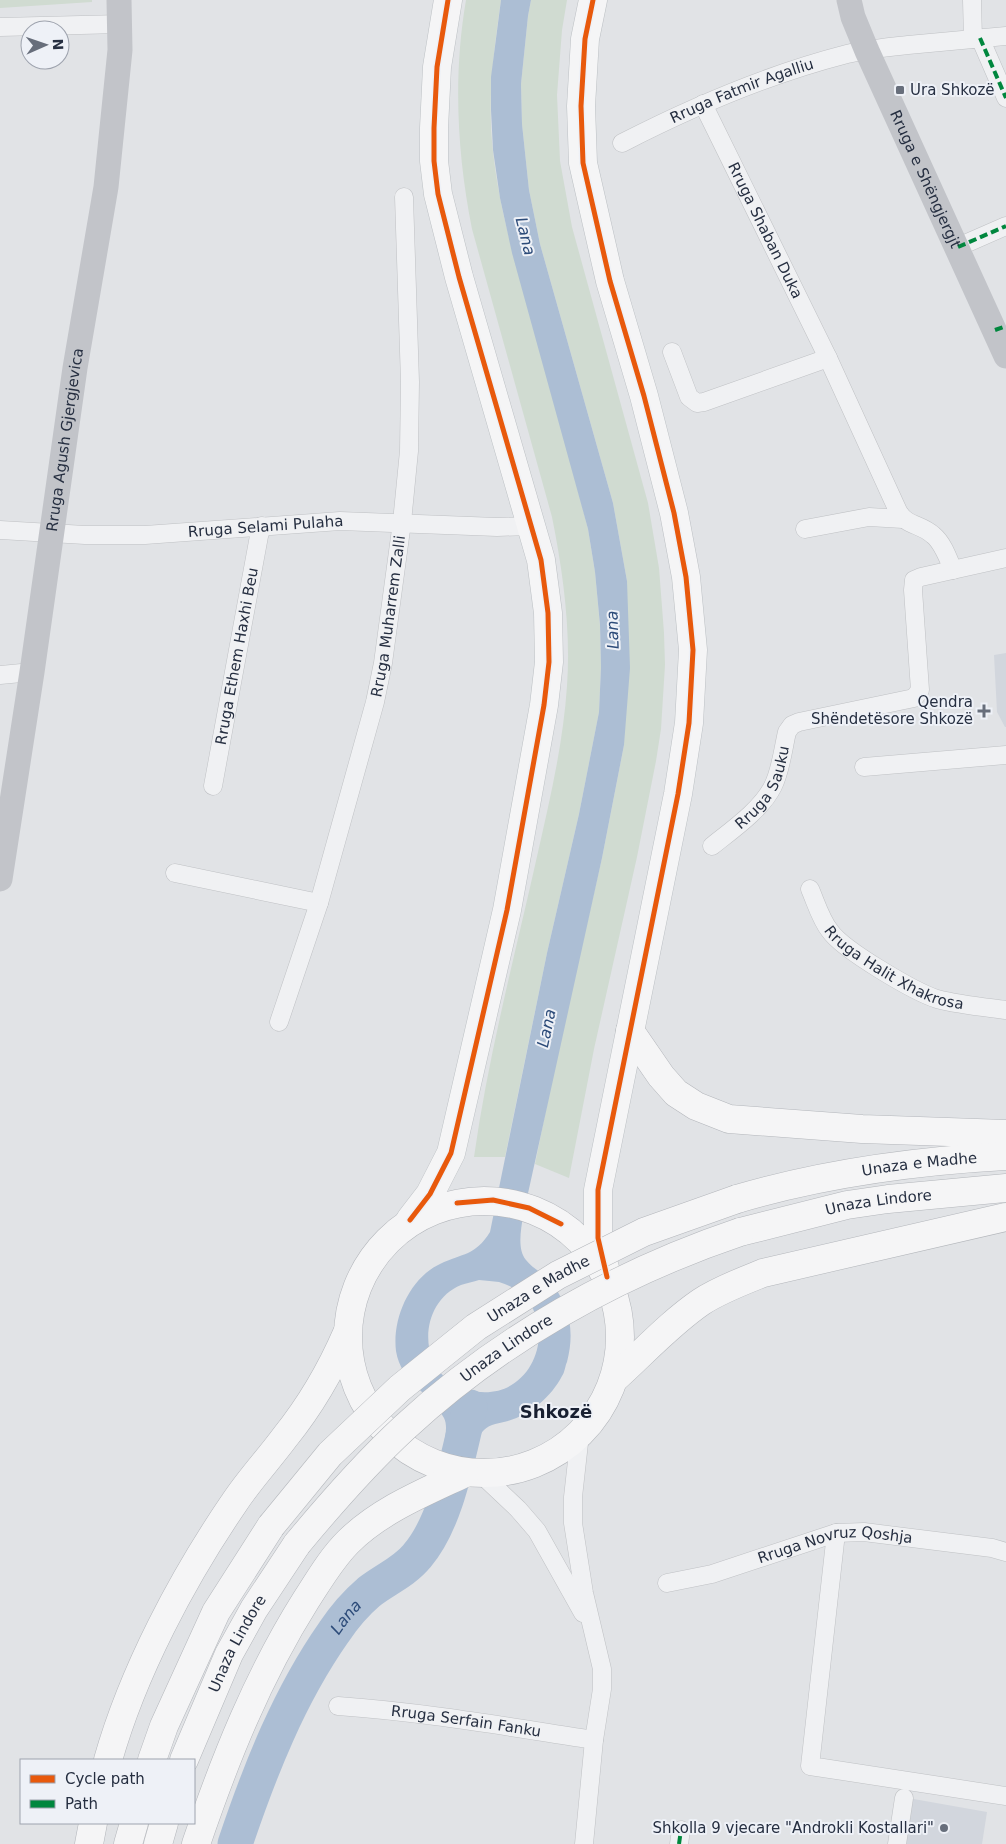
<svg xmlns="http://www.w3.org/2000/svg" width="1006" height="1844" font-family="'DejaVu Sans',sans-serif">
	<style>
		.built { fill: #d2d6dd }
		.green { fill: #d0dbd1 }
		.water { fill: #acbed4; fill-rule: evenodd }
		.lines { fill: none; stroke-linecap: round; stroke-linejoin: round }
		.river { stroke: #acbed4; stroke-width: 35 }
		.minor-casing { stroke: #bfc1c4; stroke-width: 19 }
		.primary-casing { stroke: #bcc0c4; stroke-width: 29 }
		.trunk-casing { stroke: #b3b6bb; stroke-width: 29 }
		.minor { stroke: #f0f1f3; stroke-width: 18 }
		.secondary { stroke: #c2c4c9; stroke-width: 25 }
		.primary { stroke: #f5f5f6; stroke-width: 28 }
		.trunk { stroke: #f5f5f6; stroke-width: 28 }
		.trunk-bridge-casing { stroke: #b3b6bb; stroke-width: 29; stroke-linecap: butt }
		.trunk-bridge { stroke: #f5f5f6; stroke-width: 28 }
		.quiet { stroke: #00873e; stroke-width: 4; stroke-dasharray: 8 4; stroke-linecap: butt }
		.cycleway-casing { stroke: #eef1f7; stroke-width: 8 }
		.cycleway { stroke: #e8590c; stroke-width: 5 }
		.poi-dot { fill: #676e7b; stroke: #eef1f7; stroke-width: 2 }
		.labels { text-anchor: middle; stroke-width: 4; stroke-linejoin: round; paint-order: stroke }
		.poi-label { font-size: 15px; fill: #262f41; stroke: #eef1f7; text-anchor: end }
		.street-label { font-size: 15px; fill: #262f41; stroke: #eef1f7 }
		.water-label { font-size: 16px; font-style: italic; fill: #2c4b79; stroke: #eef1f7 }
		.quarter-label { font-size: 18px; font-weight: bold; fill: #182032; stroke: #eef1f7 }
	</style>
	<rect width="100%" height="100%" fill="#e1e3e6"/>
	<path class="built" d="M1006 653V727H1005L997 712 994 655Z
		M908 1798 987 1812 982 1844H901Z"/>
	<path class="green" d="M0 0H92V2L0 8Z
		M466 0H501C494 50 487 100 493 151 499 209 516 264 532 320 552 390 570 459 588 529L595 572 600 626 601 667 599 712 579 814 547 953 505 1157H474C488 1057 514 959 536 861 549 803 563 746 567 686 571 630 563 572 552 517L472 229C457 153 453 76 466 0Z
		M531 0H567L562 30 557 95 560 161 572 227 648 503 659 568 664 633 665 665 661 729 656 761 637 857 594 1049 569 1178 535 1164 559 1046 602 858 624 745 627 581 613 503 540 244 529 190 522 124 521 84 528 16Z"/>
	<path class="water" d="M501 0H531L528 16 521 84 522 124 529 190 540 244 613 503 627 581 630 668 624 745 602 858 523 1216C521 1230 517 1249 526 1260 532 1268 543 1273 549 1280 570 1305 575 1331 567 1362 565 1366 565 1372 562 1376 551 1397 531 1414 508 1421 500 1423 490 1424 484 1430 478 1436 476 1444 473 1450L444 1445C445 1436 448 1426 444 1418 431 1393 401 1383 396 1351 392 1318 410 1278 440 1264 463 1253 475 1256 490 1232L547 953 579 814 599 712 601 667 600 625 595 572 588 529 512 253 500 198 493 150 491 110V77ZM479 1280C486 1281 493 1281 499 1282 568 1302 541 1409 468 1390 452 1386 438 1374 432 1359 422 1331 432 1297 461 1285 466 1283 474 1282 479 1280Z"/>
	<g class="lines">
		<path class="river" id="s1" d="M235 1844C260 1770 289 1696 334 1632 344 1617 355 1604 369 1592 384 1580 404 1572 417 1556 448 1520 458 1453 470 1407"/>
		<defs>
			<g id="minor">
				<path d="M972 0 973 39"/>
				<path d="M0 27 121 24"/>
				<path d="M980 38 1006 98"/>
				<path id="s2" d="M703 104 828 358 898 511C906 526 921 524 933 535 943 543 948 558 953 570"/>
				<path id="s3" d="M622 143C694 106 769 74 847 54 867 49 888 47 908 45 940 42 973 39 1006 36"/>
				<path d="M958 247 1006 226"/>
				<path d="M672 352 689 397 697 403 704 402 828 358"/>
				<path d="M805 529 869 517 903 519"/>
				<path id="s4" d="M0 530 85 535H145L340 521 497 527 531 526"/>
				<path d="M0 675 32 672"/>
				<path d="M864 767 1006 755"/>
				<path id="s5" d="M213 786 259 536 262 526"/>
				<path id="s6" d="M712 846C732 830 762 809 773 786 781 770 783 749 787 732L792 725 799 722 914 698 920 690 913 590 914 580 921 577 1006 558"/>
				<path d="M175 873 319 903"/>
				<path id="s7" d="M810 889C816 903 821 920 830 931 843 950 915 992 937 999 960 1005 983 1007 1006 1010"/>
				<path id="s8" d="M279 1022 319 903 375 702 383 663 402 522 409 451 410 382 404 197"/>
				<path d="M580 1434 573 1497V1523L584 1593 602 1669V1689L594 1740 584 1844"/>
				<path d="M481 1474 518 1509 537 1531 583 1613"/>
				<path d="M836 1533 810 1766 1006 1796"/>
				<path id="s9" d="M667 1583 712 1574 836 1533 864 1532 992 1548 1006 1552"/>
				<path id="s10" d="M338 1706C424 1712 509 1727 594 1740"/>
				<path d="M679 1844 681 1830"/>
				<path d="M897 1844 904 1798"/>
			</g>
			<path id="primary" d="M593 0 585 39 581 106 583 163 610 281 644 396 674 513 686 577 693 650 689 723 678 794 598 1190V1238L607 1277
				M410 1220 430 1194 451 1153 507 910 544 705 549 662 548 613 541 560 459 277 438 194 434 161V128L437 67 448 0"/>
			<g id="trunk">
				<path d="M630 1031 661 1076 676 1093 696 1106 729 1119 862 1129 1006 1134"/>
				<path id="s13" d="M737 1199C825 1173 915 1161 1006 1156"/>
				<circle cx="484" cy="1337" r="136"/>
				<path id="s14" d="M740 1232 847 1205 888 1199 1006 1188"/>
				<path d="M614 1379C642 1354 669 1324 701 1302 719 1290 743 1281 763 1273L1006 1217"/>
				<path d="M108 1760C133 1672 182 1579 234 1503 249 1480 268 1460 285 1437 310 1406 331 1370 347 1333"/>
				<path d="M152 1760 164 1726 216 1612 271 1526"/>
				<path id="s15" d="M184 1760 229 1654 254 1609 297 1544"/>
				<path d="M89 1844 93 1823"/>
				<path d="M128 1844 134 1823"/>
				<path d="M158 1844 164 1823"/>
				<path d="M196 1844C225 1759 258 1676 306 1600 319 1580 331 1559 348 1542 380 1510 425 1492 465 1473"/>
			</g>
		</defs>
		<use href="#minor" class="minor-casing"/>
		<use href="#primary" class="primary-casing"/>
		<use href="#trunk" class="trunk-casing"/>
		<use href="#minor" class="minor"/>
		<g class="secondary">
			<path id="s11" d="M849 0 853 17 867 51 1006 356"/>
			<path id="s12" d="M0 879 32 672 75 368 106 187 120 50 119 0"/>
		</g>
		<use href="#primary" class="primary"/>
		<use href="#trunk" class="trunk"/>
		<defs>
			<g id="trunk-bridge">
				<path id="s16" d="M271 1526 330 1454 400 1388 476 1327 558 1275 644 1232 737 1199"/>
				<path id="s17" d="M297 1544C331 1503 366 1463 405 1427 500 1339 618 1273 740 1232"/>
			</g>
		</defs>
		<use href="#trunk-bridge" class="trunk-bridge-casing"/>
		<use href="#trunk-bridge" class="trunk-bridge"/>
		<path class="quiet" d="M980 38 1006 98
			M958 247 1006 226
			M995 330 1006 326
			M679 1844 681 1830"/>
		<defs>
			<path id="cycleway" d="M593 0 585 39 581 106 583 163 610 281 644 396 674 513 686 577 693 650 689 723 678 794 598 1190V1238L607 1277
				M457 1203 493 1200 529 1208 561 1224
				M410 1220 430 1194 451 1153 507 910 544 705 549 662 548 613 541 560 459 277 438 194 434 161V128L437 67 448 0"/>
		</defs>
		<use href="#cycleway" class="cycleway-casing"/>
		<use href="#cycleway" class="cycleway"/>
	</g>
	<g class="poi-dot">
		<rect x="895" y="85" width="10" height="10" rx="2.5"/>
		<path d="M981.5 703.5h5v5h5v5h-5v5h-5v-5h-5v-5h5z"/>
		<circle cx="944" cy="1828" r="5"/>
	</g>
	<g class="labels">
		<g class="poi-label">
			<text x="910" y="95" text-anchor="start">Ura Shkozë</text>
			<text x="973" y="707">Qendra<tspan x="973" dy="17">Shëndetësore Shkozë</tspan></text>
			<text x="934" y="1833">Shkolla 9 vjecare "Androkli Kostallari"</text>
		</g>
		<g class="street-label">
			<text dy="5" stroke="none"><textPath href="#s3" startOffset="131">Rruga Fatmir Agalliu</textPath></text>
			<text dy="5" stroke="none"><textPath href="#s11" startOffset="195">Rruga e Shëngjergjt</textPath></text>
			<text dy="5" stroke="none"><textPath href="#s2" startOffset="141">Rruga Shaban Duka</textPath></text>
			<text dy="5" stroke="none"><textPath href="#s12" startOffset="444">Rruga Agush Gjergjevica</textPath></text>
			<text dy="5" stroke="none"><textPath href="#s4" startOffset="266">Rruga Selami Pulaha</textPath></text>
			<text dy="5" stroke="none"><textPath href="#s8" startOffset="421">Rruga Muharrem Zalli</textPath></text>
			<text dy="5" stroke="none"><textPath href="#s5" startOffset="132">Rruga Ethem Haxhi Beu</textPath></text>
			<text dy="5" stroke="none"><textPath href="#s6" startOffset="80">Rruga Sauku</textPath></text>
			<text dy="5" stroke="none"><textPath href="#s7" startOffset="122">Rruga Halit Xhakrosa</textPath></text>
			<text dy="5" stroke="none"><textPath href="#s13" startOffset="186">Unaza e Madhe</textPath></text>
			<text dy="5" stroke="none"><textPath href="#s14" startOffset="142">Unaza Lindore</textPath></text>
			<text dy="5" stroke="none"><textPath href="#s16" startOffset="360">Unaza e Madhe</textPath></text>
			<text dy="5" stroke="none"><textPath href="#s17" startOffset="288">Unaza Lindore</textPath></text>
			<text dy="5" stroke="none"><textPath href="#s9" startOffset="174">Rruga Novruz Qoshja</textPath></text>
			<text dy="5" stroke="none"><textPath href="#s15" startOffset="128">Unaza Lindore</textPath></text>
			<text dy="5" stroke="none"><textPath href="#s10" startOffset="129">Rruga Serfain Fanku</textPath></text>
		</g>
		<g class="water-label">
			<text transform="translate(526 236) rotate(76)" y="6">Lana</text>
			<text transform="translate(612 630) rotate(-92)" y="6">Lana</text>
			<text transform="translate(546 1028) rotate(-78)" y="6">Lana</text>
			<text dy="6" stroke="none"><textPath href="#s1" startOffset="254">Lana</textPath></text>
		</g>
		<g class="quarter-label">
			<text x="556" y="1418">Shkozë</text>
		</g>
	</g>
	<rect x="20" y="1759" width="175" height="65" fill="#eef1f7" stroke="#9ea3ae"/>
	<rect x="30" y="1775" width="25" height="8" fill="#e8590c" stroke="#9ea3ae"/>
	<text x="65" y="1784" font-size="15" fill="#262f41">Cycle path</text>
	<rect x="30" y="1800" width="25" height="8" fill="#00873e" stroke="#9ea3ae"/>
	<text x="65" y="1809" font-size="15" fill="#262f41">Path</text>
	<g transform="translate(45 45) rotate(88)"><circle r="24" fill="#eef1f7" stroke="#9ea3ae"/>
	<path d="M0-4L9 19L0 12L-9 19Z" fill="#676e7b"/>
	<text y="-8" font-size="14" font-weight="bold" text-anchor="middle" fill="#262f41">N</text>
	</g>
</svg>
